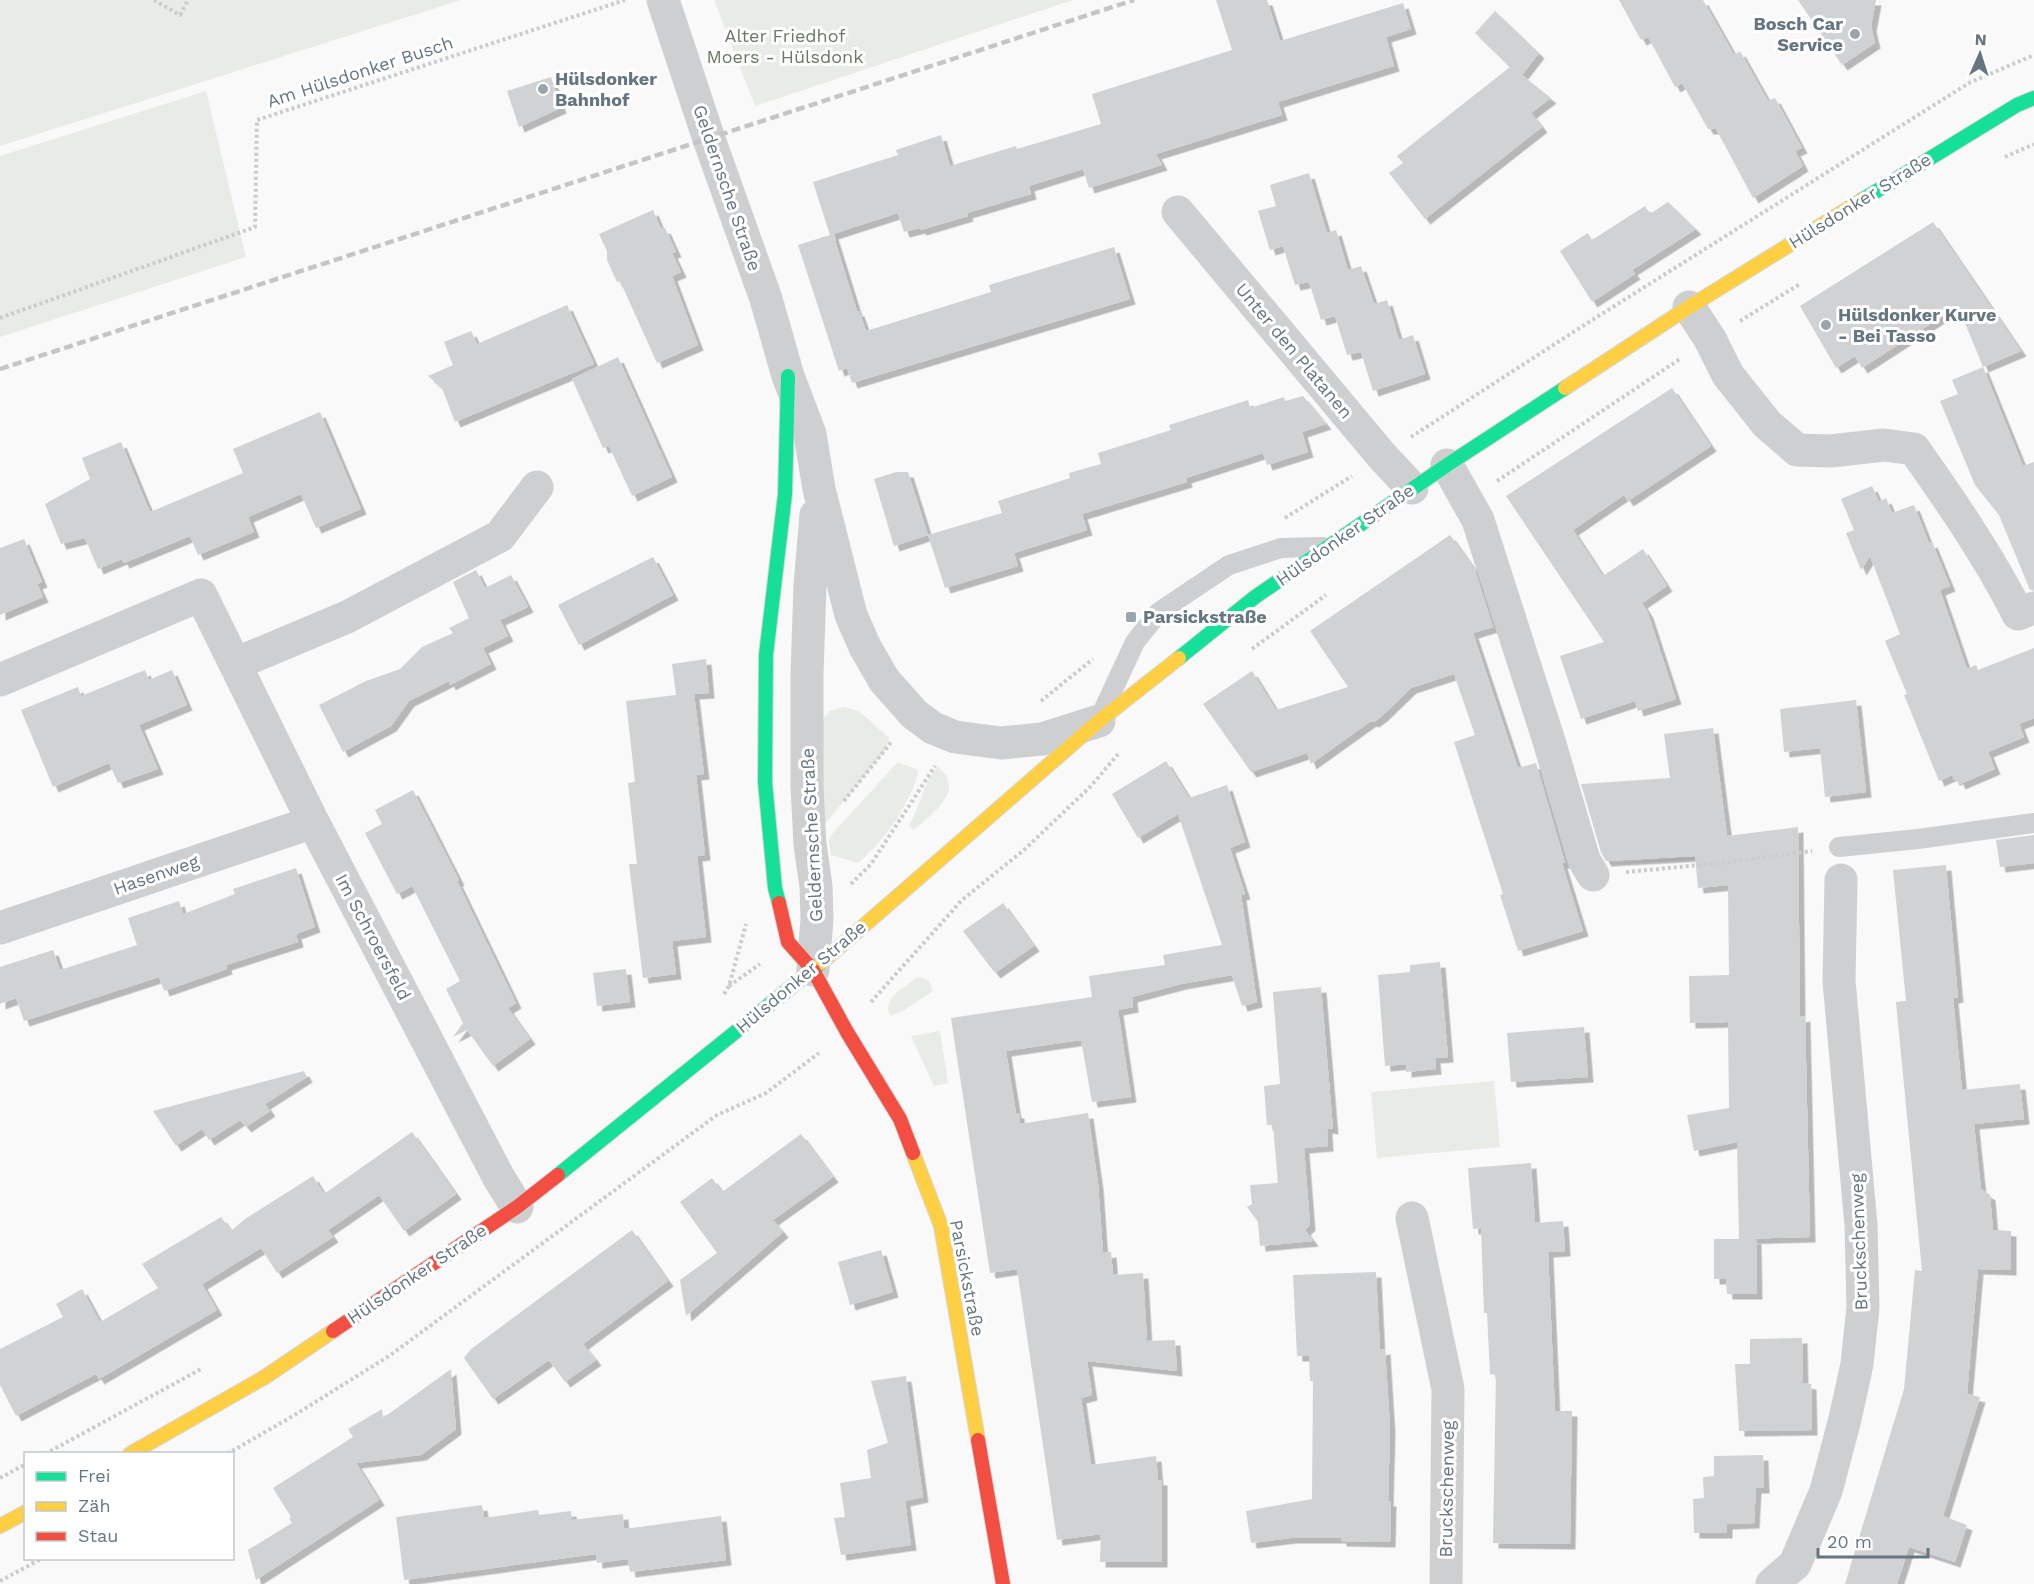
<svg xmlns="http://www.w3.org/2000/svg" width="2034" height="1584" font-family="'Work Sans',sans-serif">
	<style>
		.green { fill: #e8ebe6 }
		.building { fill: #d0d2d3; filter: url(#shadow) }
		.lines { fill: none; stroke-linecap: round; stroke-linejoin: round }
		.fast-casing { stroke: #d5d6d7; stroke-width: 16 }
		.slow-casing { stroke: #d5d6d7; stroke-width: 16 }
		.jam-casing { stroke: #d5d6d7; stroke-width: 16 }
		.path { stroke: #cbcccd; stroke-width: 4; stroke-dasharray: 3 3; stroke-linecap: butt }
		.lane { stroke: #cecfd0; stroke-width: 20 }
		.street { stroke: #cecfd0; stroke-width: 33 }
		.fast { stroke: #16e098; stroke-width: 14 }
		.slow { stroke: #ffcf43; stroke-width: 14 }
		.jam { stroke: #f24e42; stroke-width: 14 }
		.rail { stroke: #c3c5c6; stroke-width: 4.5; stroke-dasharray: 9 4.5; stroke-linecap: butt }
		.poi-dot { fill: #99a4ac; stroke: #fff; stroke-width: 2 }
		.labels { text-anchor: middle; stroke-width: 6; stroke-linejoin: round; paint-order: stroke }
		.poi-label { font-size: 18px; font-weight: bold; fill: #657683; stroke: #fff; text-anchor: start }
		.park-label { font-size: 18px; fill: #687a64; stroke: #fff }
		.street-label { font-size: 18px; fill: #657683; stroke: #fff }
	</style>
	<defs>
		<filter id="shadow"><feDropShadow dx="5.5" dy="5.5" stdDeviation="0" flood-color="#0004"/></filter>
	</defs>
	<rect width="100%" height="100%" fill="#f9f9f9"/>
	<path class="green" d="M0 0H461L0 146Z
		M714 0H1073L755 106Z
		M206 91 246 257 0 337V156Z
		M843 707 859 711 889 738 885 751 821 829V721L830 711Z
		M898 762 918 770C918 778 914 785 911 792 898 821 882 842 858 863L831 855 829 840 831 835Z
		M938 767C967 790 931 815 914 830L909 826C920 807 923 783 938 767Z
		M1711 855H1730L1693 860 1595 865Z
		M921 977 929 981 933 991 901 1012 890 1016C882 998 904 988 916 978Z
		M940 1031 948 1083 934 1086 911 1036Z
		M1494 1081 1500 1147 1377 1158 1371 1092Z"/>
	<path class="building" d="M1216 0H1267L1280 41 1403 3 1411 29 1386 37 1394 66 1278 102 1282 115 1156 154 1162 165 1089 188 1083 169 1029 186 1031 194 967 213 968 216 921 230 920 228 904 232 898 213 833 234 857 311H859L866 331 991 292 989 285 1114 247 1130 299 852 383 847 368 839 371 798 245 830 235 813 182 898 155 896 150 941 135 950 166 1016 146 1017 149 1101 124 1092 94 1232 50Z
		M1619 0H1703L1734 55 1740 51 1768 101 1775 98 1802 148 1795 151 1803 166 1753 198 1716 129H1708L1682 83 1675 87 1648 37 1641 40Z
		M1798 0H1876L1871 26 1875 43 1842 65Z
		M1495 11 1539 53 1522 75 1551 98 1531 113 1542 127 1425 219 1389 173 1403 163 1397 156 1510 67 1475 33Z
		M551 77 561 108 519 127 507 91Z
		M1309 173 1327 233 1336 230 1348 270 1361 266 1374 304 1387 300 1399 340 1413 335 1425 374 1373 391 1361 352 1347 355 1335 316 1321 320 1309 282 1295 285 1283 246 1270 250 1258 211 1276 206 1270 185Z
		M1668 202 1696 229 1632 270 1635 274 1592 302 1560 251 1588 233 1592 240 1645 206 1650 214Z
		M653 210 661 229 665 228 676 252 672 253 681 272 672 276 698 345 657 363 620 281 617 282 607 260V251L599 234Z
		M1933 222 2021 351 1983 367 1958 306 1862 368 1855 356 1836 368 1800 306Z
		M567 305 594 364 455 422 442 388 428 376 453 365 444 342 471 331 477 344Z
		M618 357 672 477 632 496 609 446 603 448 572 379Z
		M1983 367 2023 466 2034 462V590H2030L1999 515 1975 485 1940 401 1958 394 1952 380Z
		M1672 388 1711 446 1628 501 1624 495 1573 530 1603 576 1643 549 1667 586 1642 603 1648 613 1676 699 1638 711 1635 701 1581 719 1560 656 1604 642 1506 496Z
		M1303 396 1326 424 1302 432 1308 452 1267 465 1263 453 1186 478 1187 482 1082 514 1087 530 1014 553 1018 566 945 588 928 535 1002 513 998 501 1070 478 1069 473 1101 464 1098 453 1171 430 1169 425 1248 400 1250 408 1284 397 1285 401Z
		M320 412 361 509 316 528 301 494 248 517 254 532 198 555 190 536 124 563 122 559 98 569 85 538 61 544 45 504 90 479 82 458 121 442 150 512 243 473 233 449Z
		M896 472H908L928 535 894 546 874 479Z
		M1872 486 1879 502 1886 498 1892 513 1914 505 1929 543 1932 542 1950 586 1940 590 1967 669 1976 665 1978 670 2034 648V718L2019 724 2024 737 1988 752 1995 769 1960 784 1958 779 1954 780 1952 775 1939 781 1904 695 1907 694 1885 641 1900 634 1870 556 1861 570 1846 533 1854 530 1841 499Z
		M1450 535 1475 570 1493 627 1473 633 1518 768 1536 763 1565 863H1562L1583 931 1518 951 1500 895 1503 894 1454 742 1475 735 1454 674 1411 688 1382 716 1374 722 1371 721 1311 764 1307 753 1251 772 1203 704 1252 671 1276 710 1348 687 1310 631Z
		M24 539 42 582 37 584 43 597 0 615V548Z
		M653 557 673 595 579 645 558 605Z
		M476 570 485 588 511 575 528 607 500 620 508 636 483 648 491 664 450 685 449 681 409 701 391 726 343 752 319 705 366 681 400 669 422 647 453 633 449 628 469 618 453 582Z
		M706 659 709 693 694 694 704 774 696 775 705 855 697 856 706 937 672 941 676 974 643 978 629 864H637L628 783 635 782 626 701 676 695 672 664Z
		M145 670 149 680 172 670 187 705 139 725 158 769 118 783 109 763 53 787 21 710 78 687 81 696Z
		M1856 700 1866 792 1825 797 1820 748 1784 752 1780 709Z
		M1713 728 1727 836 1798 827 1800 1017 1805 1016 1810 1237 1739 1239 1737 1142 1694 1151 1687 1115 1729 1108 1728 1022 1690 1023 1689 976 1729 975 1728 885 1698 888 1695 856 1606 861 1601 852 1581 784 1670 778 1664 734Z
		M1166 761 1189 798 1227 785 1245 842 1230 848 1245 894 1241 895 1257 1002 1242 1006 1232 975 1181 984 1132 997 1133 1007 1118 1010 1131 1097 1092 1102 1081 1040 1006 1051 1016 1113H1019L1020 1124 1088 1113 1098 1184 1103 1253 1111 1252 1113 1275 1143 1273 1147 1341 1175 1340 1177 1371 1087 1361 1092 1395 1081 1398 1091 1465 1156 1456 1158 1480H1162V1562H1100L1101 1534 1057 1540 1017 1269 990 1273 951 1018 1092 997 1089 976 1165 965 1163 955 1222 945 1178 814 1138 838 1112 794Z
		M413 790 459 880 457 881 516 1003 508 1008 530 1039 493 1066 467 1030 453 1037 463 1023 446 989 460 981 412 886 397 894 365 833 382 824 375 810Z
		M2034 835V863L2000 867 1996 840Z
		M1946 865 1958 997 1953 998 1962 1090 2020 1084 2024 1119 1974 1124 1981 1189 1990 1195 1993 1230 2011 1231V1270L1978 1269 1967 1394 1980 1397 1943 1516 1967 1525 1955 1562 1909 1547 1897 1584H1845L1904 1389 1915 1270 1922 1271 1896 1002 1906 1001 1893 870Z
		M296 868 315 927 296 934 298 942 226 965 227 969 164 991 159 977 24 1021 16 998 0 1004V967L53 950 60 970 137 945 128 918 179 901 183 914 235 894 233 889Z
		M1003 903 1034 946 995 973 963 931Z
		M1440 962 1448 1057 1435 1058 1436 1069 1406 1072V1064L1385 1066 1378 975 1410 972V965Z
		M626 969 630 1002 597 1006 593 973Z
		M1321 987 1333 1129 1327 1128 1328 1146 1304 1148 1310 1225 1305 1230 1313 1241 1260 1246 1258 1222 1247 1207 1252 1204 1250 1185 1278 1183 1273 1125H1267L1264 1086 1280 1084 1273 992Z
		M1584 1027 1588 1077 1511 1082 1507 1033Z
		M304 1071 307 1077 265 1104 270 1111 246 1127 240 1120 209 1140 202 1129 176 1146 153 1111Z
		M412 1132 456 1194 404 1231 379 1195 328 1230 333 1237 277 1273 261 1248 202 1284 217 1310 99 1379 96 1374 16 1416 0 1385V1349L63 1317 56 1304 82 1289 100 1322 158 1288 142 1264 221 1217 231 1231 245 1219 313 1176 324 1194Z
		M801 1134 833 1177 773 1220 783 1232 686 1316 680 1280 717 1253 680 1202 712 1178 722 1192Z
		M1531 1163 1535 1223 1563 1221 1565 1251 1548 1252 1555 1411H1572L1570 1544 1493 1543 1496 1375 1490 1374 1487 1313H1484L1481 1228 1473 1229 1468 1168Z
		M632 1230 668 1281 583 1344 596 1360 565 1382 549 1360 493 1399 464 1358 471 1349Z
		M1714 1239H1756L1757 1294H1727L1726 1279H1714Z
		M881 1250 893 1292 850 1305 838 1262Z
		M1376 1272 1380 1350 1385 1349 1390 1428 1388 1501H1391L1390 1542 1341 1541V1538H1291L1251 1543 1246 1511 1312 1499 1313 1381H1310L1309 1356H1297L1293 1275Z
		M1802 1338 1803 1383 1811 1384 1812 1430 1739 1431 1735 1364H1750V1339Z
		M451 1369 456 1429 421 1455 356 1463 379 1500 256 1580 248 1550 292 1523 289 1518 291 1517 273 1488 353 1437 348 1429 382 1409 383 1418Z
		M906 1376 923 1497 905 1501 911 1545 841 1555 834 1518 845 1517 840 1483 871 1478 867 1450 888 1443 871 1381Z
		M1763 1455 1764 1488H1756L1754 1523 1727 1524V1533H1694L1693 1499 1704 1498 1703 1477 1714 1476V1456Z
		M482 1505 484 1518 538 1510 539 1515 571 1511 572 1520 623 1514 624 1529 721 1516 726 1560 630 1572 628 1559 597 1563 596 1554 404 1580 396 1517Z"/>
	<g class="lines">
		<defs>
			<path id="fast" d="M1862 200 2017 105 2034 98
				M1179 658 1255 597 1447 465 1565 388
				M779 903 775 888 765 782 766 655 785 494 788 376
				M558 1175 821 963"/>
			<path id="slow" d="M1565 388 1689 307 1862 200
				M821 963 1099 721 1179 658
				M913 1153 941 1226 978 1440
				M130 1454 265 1377 333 1331
				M0 1526 26 1512"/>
			<path id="jam" d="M779 903 788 942 813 970 847 1032 900 1119 913 1153
				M333 1331 517 1207 558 1175
				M978 1440 1003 1584"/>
		</defs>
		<use href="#fast" class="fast-casing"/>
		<use href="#slow" class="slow-casing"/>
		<use href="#jam" class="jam-casing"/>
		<path class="path" d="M154 0 180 15 188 0
			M2005 157 2034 144
			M0 318 255 227 257 120 625 0
			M1740 321 1800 284
			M1411 437 1589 322 1969 83 2034 55
			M1497 481 1680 359
			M1285 518 1352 476
			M1252 649 1326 595
			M1041 701 1093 659
			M844 801 892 741
			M1626 872 1721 863 1812 851
			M851 884 871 864 935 766
			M729 986 760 964
			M724 994 729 986 746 924
			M871 1002 962 900 1024 850 1090 787 1119 753
			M45 1454 203 1368
			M227 1454 293 1416 389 1356 717 1115 766 1093 819 1053
			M0 1478 26 1464
			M0 1581 43 1558"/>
		<path class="lane" d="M1102 713 1135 642 1159 612 1229 565 1281 548 1323 547
			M1839 847 1918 839 2034 823"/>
		<path class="street" d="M663 0 709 139 766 299 788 376 810 434 819 489 851 615 865 647 884 680 914 714 933 728 955 737 1001 743 1042 739 1099 721
			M1178 212 1382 456 1412 488
			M1689 307 1710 339 1728 375 1767 424 1797 450 1831 451 1884 445 1914 449C1952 503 1988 555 2018 614L2034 608
			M1447 465 1478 520 1549 741 1584 860 1593 875
			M235 664 347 617 500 536 537 487
			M0 680 201 595 313 822 499 1178 517 1207
			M0 928 313 822
			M813 970 817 919 816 886 810 845 807 786V675L810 585 816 515
			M1412 1218 1448 1389 1446 1584
			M1772 1584 1795 1564 1826 1491 1845 1419 1857 1364 1863 1307 1861 1225 1839 981 1841 880"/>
		<use href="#fast" class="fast"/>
		<use href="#slow" class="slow"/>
		<use href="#jam" class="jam"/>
		<path class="rail" d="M0 369 1134 0"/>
	</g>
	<g class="poi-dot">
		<circle cx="1855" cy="34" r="6"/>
		<circle cx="543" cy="89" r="6"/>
		<circle cx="1826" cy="325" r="6"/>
		<rect x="1125" y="611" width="12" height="12" rx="3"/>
	</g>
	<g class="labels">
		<g class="poi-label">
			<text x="1843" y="30" text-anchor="end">Bosch Car<tspan x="1843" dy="21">Service</tspan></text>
			<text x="555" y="85">Hülsdonker<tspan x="555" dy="21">Bahnhof</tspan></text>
			<text x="1838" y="321">Hülsdonker Kurve<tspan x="1838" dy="21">- Bei Tasso</tspan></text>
			<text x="1143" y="623">Parsickstraße</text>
		</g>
		<g class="park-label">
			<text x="785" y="42">Alter Friedhof<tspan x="785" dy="21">Moers - Hülsdonk</tspan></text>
		</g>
		<g class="street-label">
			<text transform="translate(360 72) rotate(-18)" y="6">Am Hülsdonker Busch</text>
			<text transform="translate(727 188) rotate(71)" y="6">Geldernsche Straße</text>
			<text transform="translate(1860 201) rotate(-32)" y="6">Hülsdonker Straße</text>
			<text transform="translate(1294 351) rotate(50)" y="6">Unter den Platanen</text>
			<text transform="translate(1345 535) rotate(-35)" y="6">Hülsdonker Straße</text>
			<text transform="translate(812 835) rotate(-93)" y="6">Geldernsche Straße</text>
			<text transform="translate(156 875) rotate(-19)" y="6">Hasenweg</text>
			<text transform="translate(373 937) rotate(62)" y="6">Im Schroersfeld</text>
			<text transform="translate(801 977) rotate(-40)" y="6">Hülsdonker Straße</text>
			<text transform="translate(1859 1242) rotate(-92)" y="6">Bruckschenweg</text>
			<text transform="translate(417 1274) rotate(-34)" y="6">Hülsdonker Straße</text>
			<text transform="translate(967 1278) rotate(79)" y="6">Parsickstraße</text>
			<text transform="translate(1447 1489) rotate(-89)" y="6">Bruckschenweg</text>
		</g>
	</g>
	<rect x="24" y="1452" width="210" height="108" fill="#ffffff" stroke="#c1c8cd" stroke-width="1.5"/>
	<rect x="36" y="1472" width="30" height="9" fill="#16e098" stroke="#c1c8cd" stroke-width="1.5"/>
	<text x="78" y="1482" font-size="18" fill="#657683">Frei</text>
	<rect x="36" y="1502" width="30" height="9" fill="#ffcf43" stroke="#c1c8cd" stroke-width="1.5"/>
	<text x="78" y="1512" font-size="18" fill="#657683">Zäh</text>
	<rect x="36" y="1532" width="30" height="9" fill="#f24e42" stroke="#c1c8cd" stroke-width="1.5"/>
	<text x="78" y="1542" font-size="18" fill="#657683">Stau</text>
	<g transform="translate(1980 54) rotate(3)" stroke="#ffffff" stroke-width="4.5" paint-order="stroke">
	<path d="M0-4.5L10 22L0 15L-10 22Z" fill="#657683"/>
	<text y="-9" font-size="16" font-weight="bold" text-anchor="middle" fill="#657683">N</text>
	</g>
	<path d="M1818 1548v9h110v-9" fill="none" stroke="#657683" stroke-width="3"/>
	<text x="1827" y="1548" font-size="18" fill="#657683" stroke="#ffffff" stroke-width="4.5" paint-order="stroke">20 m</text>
</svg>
